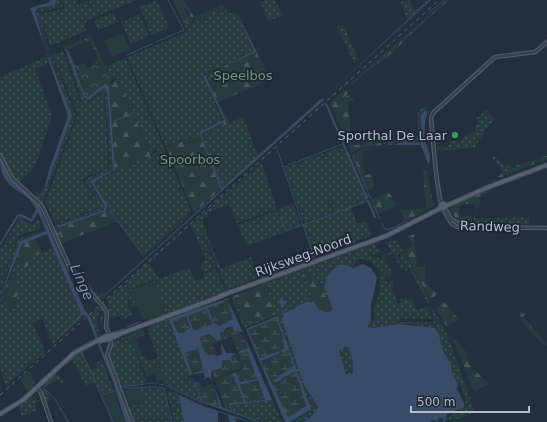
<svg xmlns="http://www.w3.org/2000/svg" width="547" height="422" font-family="'DejaVu Sans',sans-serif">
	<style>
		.grass { fill: url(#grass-dots) }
		.forest { fill: url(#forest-firs) }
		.wetland { fill: url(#wetland-marsh) }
		.park { fill: url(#park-crowns) }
		.garden { fill: #263c3f }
		.water { fill: #394c67; fill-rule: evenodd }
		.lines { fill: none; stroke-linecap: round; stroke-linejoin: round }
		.stream { stroke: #394c67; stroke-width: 1 }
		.canal { stroke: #394c67; stroke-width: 2 }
		.minor-casing { stroke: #565f6c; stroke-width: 4.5 }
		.major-casing { stroke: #414a57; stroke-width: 5.5 }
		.minor { stroke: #38414e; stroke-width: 2.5 }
		.major { stroke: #56606e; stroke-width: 3.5 }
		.rail { stroke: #5a6575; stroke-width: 1; stroke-dasharray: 4 4; stroke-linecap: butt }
		.minor-bridge-casing { stroke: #565f6c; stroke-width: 4.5; stroke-linecap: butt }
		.minor-bridge { stroke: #38414e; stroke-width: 2.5 }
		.leisure-dot { fill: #2e9e5b; stroke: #1d2633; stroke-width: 1.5 }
		.labels { text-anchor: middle; stroke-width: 3.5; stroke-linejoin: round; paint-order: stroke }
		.park-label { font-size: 13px; fill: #6b9a76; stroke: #1d2633 }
		.poi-label { font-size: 13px; fill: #b4bcc9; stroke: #1d2633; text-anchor: end }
		.street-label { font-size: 13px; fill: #b4bcc9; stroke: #1d2633 }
		.water-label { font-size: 14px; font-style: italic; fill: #7c92b1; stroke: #1d2633 }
	</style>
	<defs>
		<pattern id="grass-dots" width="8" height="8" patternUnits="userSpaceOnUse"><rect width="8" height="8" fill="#263c3f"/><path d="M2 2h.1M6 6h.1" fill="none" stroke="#435659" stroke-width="1.8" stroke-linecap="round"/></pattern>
		<pattern id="forest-firs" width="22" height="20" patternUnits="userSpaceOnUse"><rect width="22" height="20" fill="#263c3f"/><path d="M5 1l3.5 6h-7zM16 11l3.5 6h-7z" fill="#435659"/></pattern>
		<pattern id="wetland-marsh" width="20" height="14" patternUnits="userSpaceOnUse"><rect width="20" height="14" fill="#263c3f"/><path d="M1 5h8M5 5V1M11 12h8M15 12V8" fill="none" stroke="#435659"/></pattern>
		<pattern id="park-crowns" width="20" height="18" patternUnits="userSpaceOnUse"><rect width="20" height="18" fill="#263c3f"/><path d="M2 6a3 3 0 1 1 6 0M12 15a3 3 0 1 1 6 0" fill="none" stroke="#435659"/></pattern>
	</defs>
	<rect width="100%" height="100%" fill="#242f3e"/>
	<path class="grass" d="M56 0H60L63 7 39 12 49 50 46 52 45 50 47 49 35 11 38 8 54 5Z
		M61 0H77V5L88 1 93 13 89 0H136L88 20 85 23 86 31 50 46 39 13 65 9Z
		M157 0 169 28 151 35 139 7Z
		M266 0H275L283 16 268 21 260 2Z
		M409 0 414 10C421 9 422 2 429 0L408 20 400 2Z
		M224 9 230 13H236L255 50 203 75 223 122 200 132V134L165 146 127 57 187 32 185 26Z
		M113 13 118 22 98 30 94 21Z
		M140 14 149 36 131 44 121 22Z
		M343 24 358 59 354 63 337 27Z
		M63 46H65L67 50 82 95 86 99 104 88 107 89 113 170 92 180 90 184 105 206 104 210 57 227 62 243H61L72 268 52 226 101 208 85 180 110 167 105 93 102 92 83 105Z
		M63 51 82 106 104 93 109 167 82 179 101 207 56 224 45 202 78 114 52 55Z
		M50 52 76 116 42 204 35 197 37 191 39 192 38 196 48 182 72 117 50 58 48 57 49 65 46 55Z
		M46 57 48 63 35 69 52 116 35 167 19 183 9 172 0 153V77Z
		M126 58 191 211 183 221 144 256C127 231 107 210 93 184L94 181 151 156 158 151 157 149 151 154 118 78 110 79 105 67Z
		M323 100 100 301 73 271 75 270 98 294H106Z
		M326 104 261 162 277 209 237 223 229 204 207 213 208 217 202 219 211 245 208 246 199 226 210 253 202 250 191 225 149 263 159 279 189 268 195 281 205 278 203 274 214 270 218 280 214 269H216L226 291 148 321V319L165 313 153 280 114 295 132 289 138 306 132 307 129 298 128 309 130 308 133 315 123 319 122 315 111 319 107 301 112 295Z
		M424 106 430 112 425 118 427 113 421 115 422 143 416 142 389 144V142C399 140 411 142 418 136V112Z
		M486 110 495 120 484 131 485 132 474 148 446 150 439 153 442 149 438 150V145L440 147 438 140 440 147 448 146 449 143 453 145 449 142 456 140 458 142 466 135 469 136 476 130 475 127 479 123 476 119Z
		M243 117 258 156 222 189 201 135Z
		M343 146 368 201 351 208 357 223 366 222 371 236 314 257 303 225 334 213 317 169 333 212 304 223 284 168Z
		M494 156 505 166 508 164 512 169 517 164 537 160 505 174 492 157Z
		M293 204 301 225 286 231 278 209Z
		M277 210 285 232 247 246 238 225Z
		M475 213 476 224V219L492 218 496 220 498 218 529 217 530 224H474V215Z
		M20 218 32 225 38 218 41 228 18 236 0 285V250Z
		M45 230 21 240 0 291V286L18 239Z
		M386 238 388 241 397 240 403 251 399 254 397 253 404 268 402 270 393 254 387 255 396 252 384 256 387 257 384 258 389 267 388 268 390 267 393 274 388 278 386 272 385 281 388 283 392 280 394 286 391 288 392 285 390 286 397 300V303H400V299L406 298 409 301 411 298 417 310 428 306 432 319H401V321L394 323 393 326 373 328 367 327V325L375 320 374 309 380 288V275L377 269 371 262 360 258 351 268 347 265H338L328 275 324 286 333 308 332 311 321 284V285L315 276 300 279 307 282 312 294 306 297 308 301 285 313 283 311V306L279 304 304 385 318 409C312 417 305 422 294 422L310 409 276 315 244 328 231 297 234 296 245 323 275 311 264 284 375 243 376 248 380 251 373 255 366 250 371 256 382 259V256L391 251 386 242H391L399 250 393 243 385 240Z
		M211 246 221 269 251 257 259 277 312 257 227 290 209 247Z
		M53 248 79 309 86 315 53 344 42 318 33 323 45 352 6 386 0 369V302L1 298 12 310 20 289 12 272 17 257 25 274 32 257Z
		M203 252 211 255 216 267 214 268 208 256 209 259 207 260H209L213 269 203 272 201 267 203 266 202 262 206 260Z
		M404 252 430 301 428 304 409 268 406 271 400 258V254Z
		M430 305 451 340 448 337 449 341 447 343 449 342 452 347 474 410C472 415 453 422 447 420L448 417 467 406 462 389 452 373 451 364 442 349 439 334C431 326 405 321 394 326L395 323 399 322H432L435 327 439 329 434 324 433 314 429 306Z
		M100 306 104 312 102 322 100 320 103 311 100 310C96 317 97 330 101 337L98 339 89 315Z
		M169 320 191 376 167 387 160 365 144 371 137 355 141 353 147 361 158 358 147 328Z
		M129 334 147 383 128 386 120 382 109 357 108 353 113 343Z
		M346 346C353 351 353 364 353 372L350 375 346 374 339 351Z
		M82 353 95 382 86 386 72 359Z
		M102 360 114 391 102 395 90 370 97 367 95 363Z
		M56 371 64 382 62 383 58 379 44 388 52 398 46 403 52 422 42 390 43 385Z
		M191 377 192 378 201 402 169 386Z
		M151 387 164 389 171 422H133L127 408 144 401 139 388Z
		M167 391 179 396 184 422H174Z
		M37 394 38 395 35 396 34 399 40 400 35 403 37 410 22 417 18 406Z
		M272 400 282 422H263L233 413 231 405 246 403 248 407 247 403Z"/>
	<path class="forest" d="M180 0H184L194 17 222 5 224 9 194 22Z
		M446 0H449C430 16 413 32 395 50 382 64 364 69 353 85L351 83Z
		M256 52 269 80 219 102 230 123 201 135 202 133 226 121 205 75Z
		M118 78 151 156 115 171 109 85Z
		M346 89 349 92 341 101 348 95 353 98 354 101 348 102 352 145H358V143L359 145 366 144V141L376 139 377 143 386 142 387 144 361 148 351 153 330 102Z
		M200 134 221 189 194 213 166 147Z
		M369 148V150L362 151 364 175 372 174 374 187 368 191 353 155 362 149Z
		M547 156V159L446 199 447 198 495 180 503 172 505 174C515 169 530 161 541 159V157Z
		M423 170H428L427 172 433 203 436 204 406 221 399 210 426 208Z
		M489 189V192L479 197 481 203 476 210 474 204H465L460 206 459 217 472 216V223L457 221 450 209 460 202Z
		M389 192 397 206 377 214 371 200Z
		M107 209 118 221 62 243 58 228 104 212Z
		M414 234 417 267H424L425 266V281L438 294 430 299 404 250 412 246 408 237Z
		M36 238 42 253 32 257 24 274 17 257 22 244Z
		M12 272 20 289 12 310 1 298Z
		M311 273 321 285 332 311C324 314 308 304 306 297L312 293 305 280H299L302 277 303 274Z
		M264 284 275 311 245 323 234 296Z
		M444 302 459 320 446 326 436 309Z
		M523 313H527L523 317 547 344 545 346 526 327 520 315Z
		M455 339 467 353 466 358 473 369 467 373 453 340Z
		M474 369 488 384 474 392 467 374Z"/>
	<path class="wetland" d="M228 298 231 307 227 304 233 319 219 326 214 323 208 308 225 302 223 300 189 314 186 313Z
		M206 309 212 324 194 331 187 316Z
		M186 316 190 327 184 333H178L173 321Z
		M276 318 282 334 284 349 282 350V352L288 350 293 366 274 380 275 382 295 371 306 406 287 417 261 361 279 353V351L260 358 248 330Z
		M232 326 235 330 242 333 212 344 217 356H206L200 339 201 337 209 334 214 339 221 338 220 331 224 332Z
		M242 334 248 348 238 352 232 337Z
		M198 349 203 370 192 374 185 353Z
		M247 351 257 379 240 382 236 373H232L244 402 229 403 231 411 226 410 215 379 243 369 238 353Z
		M237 353 242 368 214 379 213 370 222 368V361L229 359 233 366 231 357Z
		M258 381 265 400 246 402 240 385Z
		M200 382 202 387 212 384 220 407 202 401 196 385Z"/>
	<path class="park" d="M172 0H179L193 22 185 26Z
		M90 35 104 64 107 65 105 67 112 80 109 85H104L88 97 84 95 68 50 65 47 82 40 83 43 69 49 76 66 86 63 87 68 92 66 98 59 90 41 85 42 84 39Z"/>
	<path class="garden" d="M123 33 130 50 112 57 104 41Z
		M154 281 165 313 143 320 132 289Z
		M143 329 145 335 136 339 141 353 136 355 129 334Z
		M160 365 167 387 161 379 158 383 154 373 146 378 144 371Z
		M30 370 36 383 27 392 20 379Z
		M139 388 144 401 128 407 122 390Z
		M114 392 124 422H114L102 396Z"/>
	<path class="water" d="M51 0H56L55 5 38 8 35 11 46 50 30 8 48 3Z
		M429 0H431L327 95Z
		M237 13 270 78 256 52 205 75 226 121 201 134 222 188 322 98 324 100 106 294 103 296 221 190 200 134V132L224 120 203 76 254 51Z
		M68 50 85 96 88 97 105 84 109 86 115 170 93 182 107 205 106 211 58 228V226L104 210 105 206 90 181 113 170 107 89 104 88 88 99 84 98 67 53Z
		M49 57 72 116 41 201 50 167 68 116 48 59Z
		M424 111 427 112C425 121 424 130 425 140 426 147 434 158 428 164L421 145H389L388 143 394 145 404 142 422 143 421 116Z
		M0 158 9 178 38 204 84 309 90 317 130 422H126L125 420 113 382 87 317 82 313 80 318 55 340 79 317 81 313 47 234 22 244 1 296 0 291H2L20 241 46 231 38 212 32 222 19 216 0 246V243L17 215 21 214 31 219 36 209C26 187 0 193 0 158Z
		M363 264 371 268 377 278 371 305V321L367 327 373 328 399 324 434 328 439 334 442 349 451 364 452 373 458 384 457 389 465 405 463 408 447 414 445 422H443L444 419 440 418 438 419V422L434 420 429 422H303L312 416 318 407 304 385 282 319 283 315 279 301 281 299 286 302 282 309 285 313 308 301C317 304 324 318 333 309L324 286 328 275 338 265H347L353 268ZM346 346C353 351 353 365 353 373L350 375 346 374 339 351Z
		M223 300 225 302 208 308 214 323 219 326 233 319 228 304 231 307 243 332 234 331 232 326 226 328 223 333 220 331 221 338 218 341 209 334 201 337 200 339 206 356 213 354 217 356 222 354 221 342 226 353H236L231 357 234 367 229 359 222 361V368L212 371 211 376 212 382 209 377 201 381 205 378 204 373 190 375 169 320 145 328 198 308 197 309ZM206 309 212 324 194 331 188 316ZM186 316 190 327 184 333H178L173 321ZM198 349 203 370 192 374 185 353Z
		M277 316 311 409 290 422H285L246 329ZM276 318 282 334 284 349 281 350 282 353 288 350 293 366 274 380 275 383 295 371 306 406 288 417 261 361 280 353 279 351 260 358 248 330Z
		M243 333 272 400 247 403 248 407 246 403 231 405 232 413 201 402 192 377 195 383 199 381 196 385 202 401 220 407 213 383 222 407 231 411 229 403 244 402 232 373H236L240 382 257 379 247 351 239 354 238 352 248 348ZM255 381H258L265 400 246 402 240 385Z
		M168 390 203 406 251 422 235 418 236 422H230L228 415 218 412V422H184L179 396Z"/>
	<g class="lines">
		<path class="stream" d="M428 13 444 0
			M156 42 184 30 168 0
			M127 55 152 44
			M114 121 133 113
			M277 148 283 167
			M314 155 343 144
			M353 155 354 161
			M355 162 367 190
			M288 165 312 156
			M287 166 283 167 314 257
			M368 193 371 199
			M373 205 380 219
			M109 210 143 255
			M280 217 286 231 368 201
			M381 223 386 230 394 227
			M395 227 406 221
			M261 277 312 258
			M0 301 2 297
			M127 327 140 322
			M117 331 124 329
			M107 348V346L109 344
			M80 353 82 352 113 422
			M109 354C111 363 117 385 128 386 136 386 145 383 154 383
			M63 366 78 355
			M59 370 61 368
			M56 373 44 388 55 399 68 422
			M156 383H157
			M159 384 164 385
			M121 386C129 392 151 383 166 389
			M166 386 167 387
			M169 387 201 402
			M164 389 172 422
			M102 395 114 391
			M232 412 259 422"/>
		<path class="canal" d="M326 104 367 198
			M368 201 375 217"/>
		<defs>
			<path id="minor" d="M0 155 12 178 42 206 70 268 98 301
				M441 204C435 176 434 147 431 118L433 113 495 57 535 52 547 42
				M445 208 451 219 461 225
				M443 209 451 223 458 227 547 228
				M103 306 107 313 106 327 110 335
				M110 339 111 345 107 355 132 422
				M37 387 41 393 51 422"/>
			<path id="major" d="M440.5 206a2.5 2.5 0 1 1 5 0a2.5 2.5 0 1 1-5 0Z
				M446 206 486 188 547 165
				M220 296 386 236 441 208
				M100 341 110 339 122 333 222 296
				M0 414 23 400 74 353 106 336 122 333"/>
		</defs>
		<use href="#minor" class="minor-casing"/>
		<use href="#major" class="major-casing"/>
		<use href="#minor" class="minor"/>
		<use href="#major" class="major"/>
		<path class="rail" d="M0 395 439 0"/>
		<defs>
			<path id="minor-bridge" d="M98 301 103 306"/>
		</defs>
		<use href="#minor-bridge" class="minor-bridge-casing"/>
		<use href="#minor-bridge" class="minor-bridge"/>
	</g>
	<circle class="leisure-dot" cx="455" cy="135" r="4"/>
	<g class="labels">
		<g class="park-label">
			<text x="243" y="80">Speelbos</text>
			<text x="190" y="164">Spoorbos</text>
		</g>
		<g class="poi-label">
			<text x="447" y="140">Sporthal De Laar</text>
		</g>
		<g class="street-label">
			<text transform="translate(490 226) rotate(2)" y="5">Randweg</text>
			<text transform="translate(303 255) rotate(-20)" y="5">Rijksweg-Noord</text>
		</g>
		<g class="water-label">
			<text transform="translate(82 282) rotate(66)" y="5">Linge</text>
		</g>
	</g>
	<path d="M411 406v6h118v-6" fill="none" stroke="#b4bcc9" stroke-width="2"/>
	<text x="417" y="406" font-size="12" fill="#b4bcc9" stroke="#1d2633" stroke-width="3" paint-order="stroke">500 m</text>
</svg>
